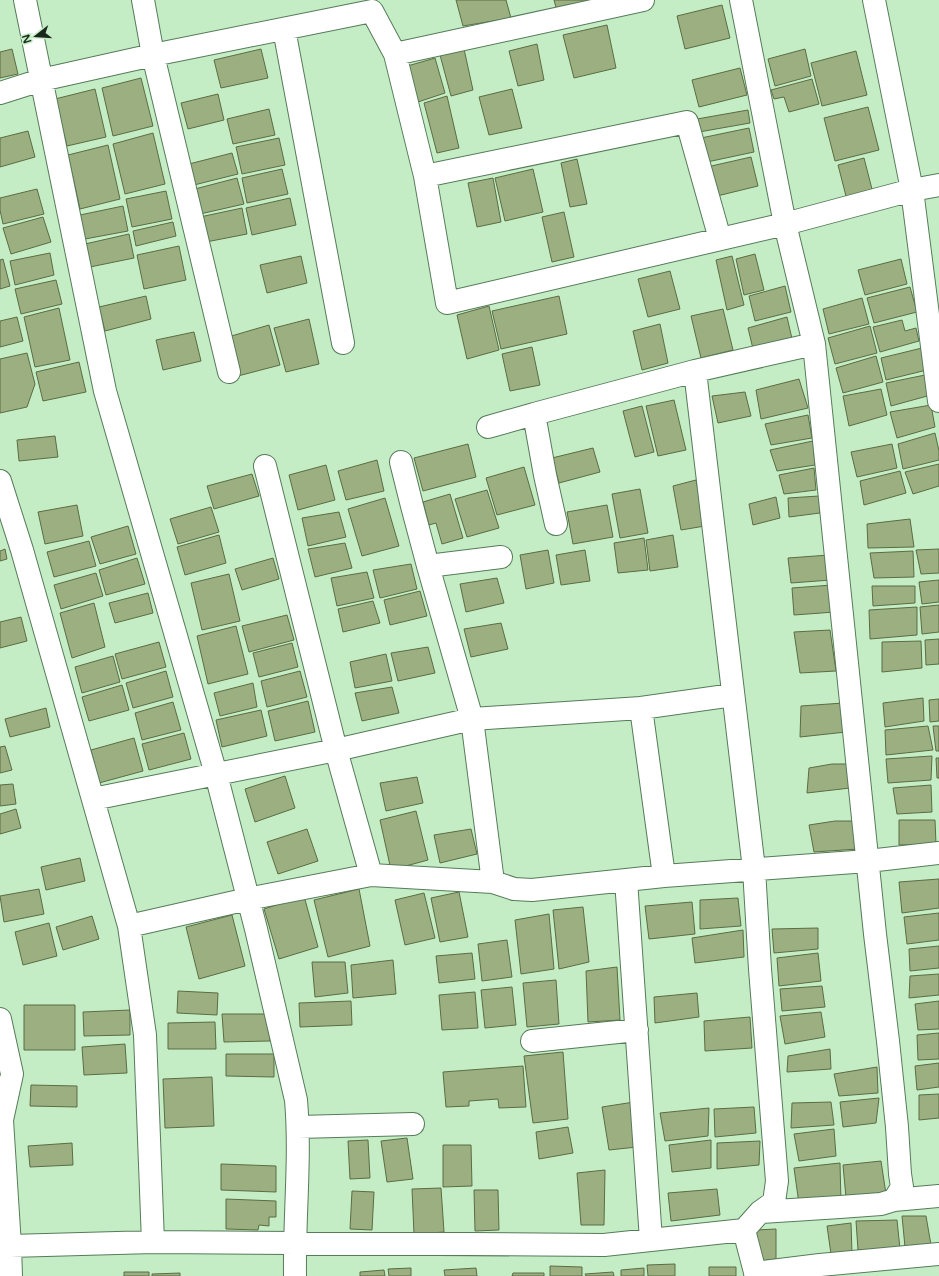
<svg xmlns="http://www.w3.org/2000/svg" width="939" height="1276" font-family="'Varela Round',sans-serif">
	<style>
		.building { fill: #9baf81; stroke: #5b6d42 }
		.lines { fill: none; stroke-linecap: round; stroke-linejoin: round }
		.minor-casing { stroke: #567b59; stroke-width: 24 }
		.minor { stroke: #fff; stroke-width: 22 }
	</style>
	<rect width="100%" height="100%" fill="#c4edc6"/>
	<path class="building" d="M456 0H506L511 18 463 26Z
		M554 0H596L557 11Z
		M722 5 730 38 685 49 677 16Z
		M607 25 616 68 574 78 563 35Z
		M537 44 544 80 518 86 509 51Z
		M12 49 18 74 0 78V52Z
		M261 49 268 78 221 88 214 60Z
		M464 49 473 90 451 96 440 55Z
		M805 49 811 76 775 86 768 59Z
		M856 51 867 95 822 106 811 63Z
		M435 58 445 93 415 103 404 67Z
		M740 68 747 95 699 107 692 80Z
		M141 78 153 126 113 136 102 88Z
		M812 79 819 104 789 112 784 97 774 99 771 90Z
		M95 89 106 137 67 146 55 99Z
		M512 89 522 128 489 135 479 97Z
		M218 94 224 120 188 129 181 103Z
		M447 96 459 148 437 153 424 103Z
		M868 107 879 150 835 161 824 118Z
		M269 109 275 135 233 144 227 119Z
		M748 110 750 123 699 132 697 119Z
		M749 128 754 152 707 162 701 138Z
		M28 131 35 157 0 167V138Z
		M153 133 165 184 125 194 113 144Z
		M279 138 285 165 242 174 236 147Z
		M108 145 120 199 80 209 68 155Z
		M232 153 238 174 194 185 189 164Z
		M751 157 758 186 713 197 707 167Z
		M864 158 873 193 847 200 838 165Z
		M577 159 587 204 570 207 561 163Z
		M282 169 288 194 247 203 242 178Z
		M533 169 543 212 505 221 495 178Z
		M237 178 244 204 200 214 195 189Z
		M493 178 501 222 477 227 468 183Z
		M37 189 44 214 3 224 0 210V198Z
		M166 191 172 219 132 227 126 199Z
		M290 198 296 225 252 235 246 208Z
		M123 206 128 231 85 239 80 215Z
		M242 208 247 234 206 242 200 217Z
		M564 212 574 257 552 262 542 217Z
		M43 217 51 242 11 254 3 228Z
		M173 222 176 236 136 246 133 231Z
		M129 234 134 258 90 267 85 244Z
		M179 246 186 280 144 289 137 255Z
		M50 253 54 275 15 285 10 261Z
		M755 254 764 290 744 295 736 259Z
		M301 256 307 283 267 293 260 265Z
		M732 256 744 305 727 310 716 260Z
		M3 259 10 286 0 289V260Z
		M901 259 907 284 865 295 858 270Z
		M670 271 680 309 648 317 638 279Z
		M56 280 62 304 21 314 15 289Z
		M785 286 791 312 755 321 749 296Z
		M910 287 917 312 874 323 867 298Z
		M146 296 151 319 105 331 99 307Z
		M559 296 567 334 501 349 492 311Z
		M862 298 869 324 829 334 823 309Z
		M489 306 499 350 467 359 457 315Z
		M59 308 70 360 35 367 24 317Z
		M723 309 733 350 701 358 691 316Z
		M17 317 23 341 0 347V321Z
		M787 317 793 343 754 353 748 328Z
		M309 319 319 364 286 372 274 328Z
		M902 320 905 331 916 328 919 341 880 352 873 327Z
		M660 324 668 363 642 370 633 331Z
		M269 325 280 365 238 376 228 337Z
		M870 326 877 353 835 364 828 338Z
		M194 332 201 361 163 370 156 340Z
		M532 347 540 385 510 391 502 354Z
		M922 348 927 370 886 380 881 358Z
		M27 353 35 384 27 407 0 413V359Z
		M876 356 883 382 843 393 836 368Z
		M79 362 86 392 43 401 36 372Z
		M925 375 931 395 891 406 886 383Z
		M799 379 808 408 761 419 756 390Z
		M881 389 887 415 849 426 843 396Z
		M745 392 751 416 718 423 712 396Z
		M674 400 686 450 658 456 646 406Z
		M931 405 935 427 897 438 890 412Z
		M642 406 654 452 635 457 623 411Z
		M808 415 812 438 771 445 765 424Z
		M935 433 939 451V460L903 469 898 444Z
		M55 436 58 457 19 461 17 440Z
		M813 441 815 465 777 471 770 450Z
		M468 444 476 477 423 491 414 458Z
		M892 444 897 468 857 477 851 452Z
		M593 448 600 472 559 483 552 458Z
		M377 460 384 491 346 500 338 471Z
		M939 464V486L913 494 905 472Z
		M326 465 335 500 298 510 289 475Z
		M524 467 535 505 497 515 486 478Z
		M814 468 816 490 784 494 779 475Z
		M900 471 906 493 864 505 860 481Z
		M252 474 259 496 214 509 207 486Z
		M696 480 705 526 681 530 673 486Z
		M640 489 648 533 620 538 612 494Z
		M487 490 499 528 467 537 455 499Z
		M450 494 463 538 442 544 436 523 429 525 423 502Z
		M819 496 820 513 789 517 788 498Z
		M776 497 780 518 753 525 749 504Z
		M385 498 399 546 362 556 348 509Z
		M77 505 83 536 45 544 38 512Z
		M607 505 613 537 573 544 567 512Z
		M211 507 219 532 178 544 170 519Z
		M339 512 346 537 308 546 302 518Z
		M910 519 914 547 868 548 867 524Z
		M128 526 136 554 100 564 91 537Z
		M219 535 226 563 185 575 177 547Z
		M673 535 678 567 650 571 646 540Z
		M644 538 648 570 618 573 614 543Z
		M89 541 96 566 54 577 47 552Z
		M345 543 352 568 315 577 308 549Z
		M5 549 7 559 0 561V551Z
		M939 549V573L921 574 916 550Z
		M548 550 554 583 526 589 520 555Z
		M585 550 590 581 561 585 556 555Z
		M913 551 914 577 874 578 870 553Z
		M829 555 831 580 791 583 788 558Z
		M137 558 145 584 106 595 99 570Z
		M273 558 279 579 242 590 235 569Z
		M411 564 417 589 380 598 373 570Z
		M367 572 374 598 337 606 331 578Z
		M96 573 103 596 61 609 54 585Z
		M229 574 240 621 202 630 191 583Z
		M497 578 504 603 466 612 460 584Z
		M939 580V602L922 604 919 582Z
		M832 585 835 612 794 615 792 588Z
		M872 586H915V603L873 606Z
		M420 591 427 616 390 625 384 600Z
		M148 593 153 613 115 623 109 603Z
		M373 601 380 623 343 632 338 609Z
		M94 603 105 647 72 658 60 613Z
		M939 605V632L922 634 920 607Z
		M917 607V635L870 639 869 610Z
		M287 615 294 640 249 652 242 626Z
		M21 617 27 641 0 648V622Z
		M501 623 508 649 471 657 464 629Z
		M236 626 248 674 208 684 197 636Z
		M830 630 836 671 800 673 794 632Z
		M939 639V664L926 665 925 640Z
		M921 641 922 668 882 672V642Z
		M159 642 166 667 122 679 115 654Z
		M292 643 298 667 259 677 253 653Z
		M428 647 435 673 398 681 391 653Z
		M386 654 392 681 355 688 350 662Z
		M113 656 120 682 82 693 75 667Z
		M166 671 173 697 133 708 126 683Z
		M300 671 307 697 267 707 261 681Z
		M253 683 257 707 220 716 214 693Z
		M122 685 129 710 89 721 82 697Z
		M392 687 399 713 362 721 355 693Z
		M923 698 924 721 885 727 883 703Z
		M939 699V721L930 722 929 700Z
		M308 701 315 732 275 741 268 711Z
		M173 702 181 730 142 740 135 713Z
		M843 703 846 732 800 737 801 706Z
		M46 708 50 727 10 737 5 719Z
		M261 710 267 736 222 747 216 720Z
		M928 726 933 750 886 755 885 730Z
		M933 726H939V751H936Z
		M184 733 191 759 149 770 142 744Z
		M134 738 143 771 99 783 91 750Z
		M5 746 12 770 0 773V747Z
		M932 756 931 780 888 783 886 759Z
		M936 758H939V778H937Z
		M832 764H850V788L807 793 809 768Z
		M285 776 295 808 255 822 245 789Z
		M417 777 423 803 386 811 380 783Z
		M13 784 16 804 0 806V785Z
		M931 785 932 812 897 814 893 788Z
		M16 809 21 828 0 834V814Z
		M416 811 428 860 391 870 380 820Z
		M899 820H935L936 844 899 845Z
		M835 821H856L858 849 814 852 809 825Z
		M307 829 318 861 278 874 267 842Z
		M471 829 477 854 440 863 434 835Z
		M80 858 85 881 46 890 41 867Z
		M939 879V908L902 913 899 882Z
		M39 889 44 914 4 922 0 896Z
		M359 889 370 946 328 957 314 900Z
		M459 892 468 937 440 942 431 898Z
		M424 893 435 938 405 945 395 900Z
		M304 896 318 947 279 959 264 909Z
		M738 898 741 926 700 929V900Z
		M692 902 695 934 649 939 645 906Z
		M583 907 589 962 559 969 553 910Z
		M939 913V940L907 944 904 917Z
		M549 914 554 969 521 974 515 920Z
		M232 915 245 966 199 979 186 927Z
		M92 916 99 939 63 950 56 927Z
		M49 923 57 956 23 965 15 932Z
		M818 928V949L774 953 772 929Z
		M743 930 744 957 695 963 692 938Z
		M507 940 512 977 482 981 478 944Z
		M939 946V968L910 971 909 949Z
		M472 953 475 979 439 983 436 956Z
		M818 953 821 981 779 986 777 958Z
		M393 960 396 994 353 998 351 965Z
		M312 962H345L348 993 315 997Z
		M617 967 620 1020 588 1022 586 971Z
		M939 974V995L909 998 910 976Z
		M556 980 559 1024 527 1027 523 983Z
		M822 986 825 1007 782 1011 780 989Z
		M512 987 516 1025 485 1028 481 990Z
		M178 991 218 993 217 1015 177 1013Z
		M475 992 478 1028 442 1030 439 995Z
		M697 993 699 1017 655 1023 654 997Z
		M351 1001 352 1025 300 1027 299 1003Z
		M939 1001V1029L918 1030 915 1004Z
		M24 1005H75V1050H24Z
		M130 1010V1035L84 1036 83 1012Z
		M821 1012 825 1037 785 1044 780 1016Z
		M222 1014H268L270 1041 224 1042Z
		M750 1017 752 1048 705 1051 704 1021Z
		M215 1022 216 1049H168V1023Z
		M939 1033V1059L918 1060 917 1035Z
		M125 1044 127 1073 84 1075 82 1047Z
		M830 1049 831 1069 787 1072 788 1056Z
		M563 1052 568 1119 533 1123 524 1056Z
		M226 1054H274V1077L226 1076Z
		M939 1063V1087L917 1090 915 1066Z
		M523 1066 526 1107 499 1108 498 1099 469 1101V1106L446 1107 443 1072Z
		M877 1067 878 1093 839 1096 834 1074Z
		M212 1077 214 1126 165 1128 163 1079Z
		M31 1085 77 1086V1107L30 1106Z
		M939 1094V1118L919 1120V1095Z
		M879 1098 876 1123 843 1127 840 1102Z
		M634 1102 637 1147 609 1150 602 1107Z
		M831 1102 834 1125 791 1128 792 1103Z
		M754 1107 756 1133 715 1137 714 1109Z
		M709 1108 708 1136 665 1141 660 1113Z
		M568 1127 573 1153 539 1159 536 1132Z
		M834 1129 836 1156 799 1161 794 1134Z
		M407 1138 413 1179 387 1182 381 1141Z
		M368 1140 370 1178 350 1179 348 1141Z
		M711 1140V1168L672 1172 669 1145Z
		M760 1141 759 1165 717 1169V1143Z
		M72 1143 73 1165 30 1167 28 1146Z
		M443 1145H471L472 1186 443 1187Z
		M881 1161 886 1194 846 1198 843 1165Z
		M840 1163 841 1202 799 1204 794 1168Z
		M221 1164 276 1166V1192L221 1190Z
		M605 1170 604 1225H581L577 1173Z
		M441 1188 444 1232 414 1234 412 1189Z
		M717 1189 720 1215 671 1221 668 1193Z
		M474 1190H498L499 1230 475 1231Z
		M352 1191 374 1192 372 1230 350 1229Z
		M226 1199 276 1201V1217H269V1226L259 1225 258 1230 226 1229Z
		M902 1216H926L931 1245 905 1247Z
		M897 1220 900 1249 858 1250 856 1221Z
		M851 1223 852 1253 831 1254 827 1226Z
		M776 1229V1259L760 1261 756 1230Z
		M675 1264V1276H648L647 1265Z
		M550 1266 582 1267V1276H550Z
		M709 1267H736V1276H709Z
		M411 1268V1276H389L388 1269Z
		M476 1268 477 1276H445L444 1270Z
		M644 1268V1276H621V1270Z
		M384 1270 385 1276H360V1272Z
		M124 1272H149V1276H124Z
		M613 1272 614 1276H586L585 1274Z
		M180 1273V1276H152V1274Z
		M513 1273H544V1276H512Z"/>
	<g class="lines">
		<defs>
			<path id="minor" d="M25 0 105 391 216 774 256 929 296 1100C301 1158 294 1217 295 1276
				M143 0 153 55 229 372
				M874 0 912 190 939 401
				M284 29 343 343
				M395 54 643 0
				M0 93 41 80 153 55 372 11 395 54 425 176 447 303 785 224 741 0
				M425 176 687 122 720 239
				M488 427 534 414
				M401 462 412 506 428 566
				M265 466 336 750 472 719 641 708 664 876
				M0 481 22 550 129 926 145 1035 153 1242 10 1246 11 1276
				M556 524 545 475 534 414 695 371 814 344 785 224 912 190 939 185
				M641 708 733 695
				M93 799 336 750 371 875 493 882 514 889 532 890 664 876 868 861 939 853
				M626 880 651 1240
				M493 882 472 719 428 566 501 557
				M129 926 248 899 371 875
				M0 1019 12 1074 2 1120
				M532 1041 637 1030
				M0 1121 2 1120 10 1246 0 1247
				M298 1127 413 1124
				M894 1200 939 1196
				M760 1212 840 1207 881 1204 894 1200 902 1187 900 1174 897 1127 888 1041 875 934 814 344
				M744 1230 756 1276
				M153 1242 604 1245 744 1230 760 1212 774 1202 777 1181 760 969 754 869 695 371
				M755 1273 820 1265 939 1254"/>
		</defs>
		<use href="#minor" class="minor-casing"/>
		<use href="#minor" class="minor"/>
	</g>
	<g transform="translate(36 36) rotate(253)" stroke="#c4edc6" stroke-width="3" paint-order="stroke">
	<path d="M0-3L7 15L0 10L-7 15Z" fill="#19281a"/>
	<text y="-6" font-size="11" font-weight="bold" text-anchor="middle" fill="#19281a">N</text>
	</g>
</svg>
